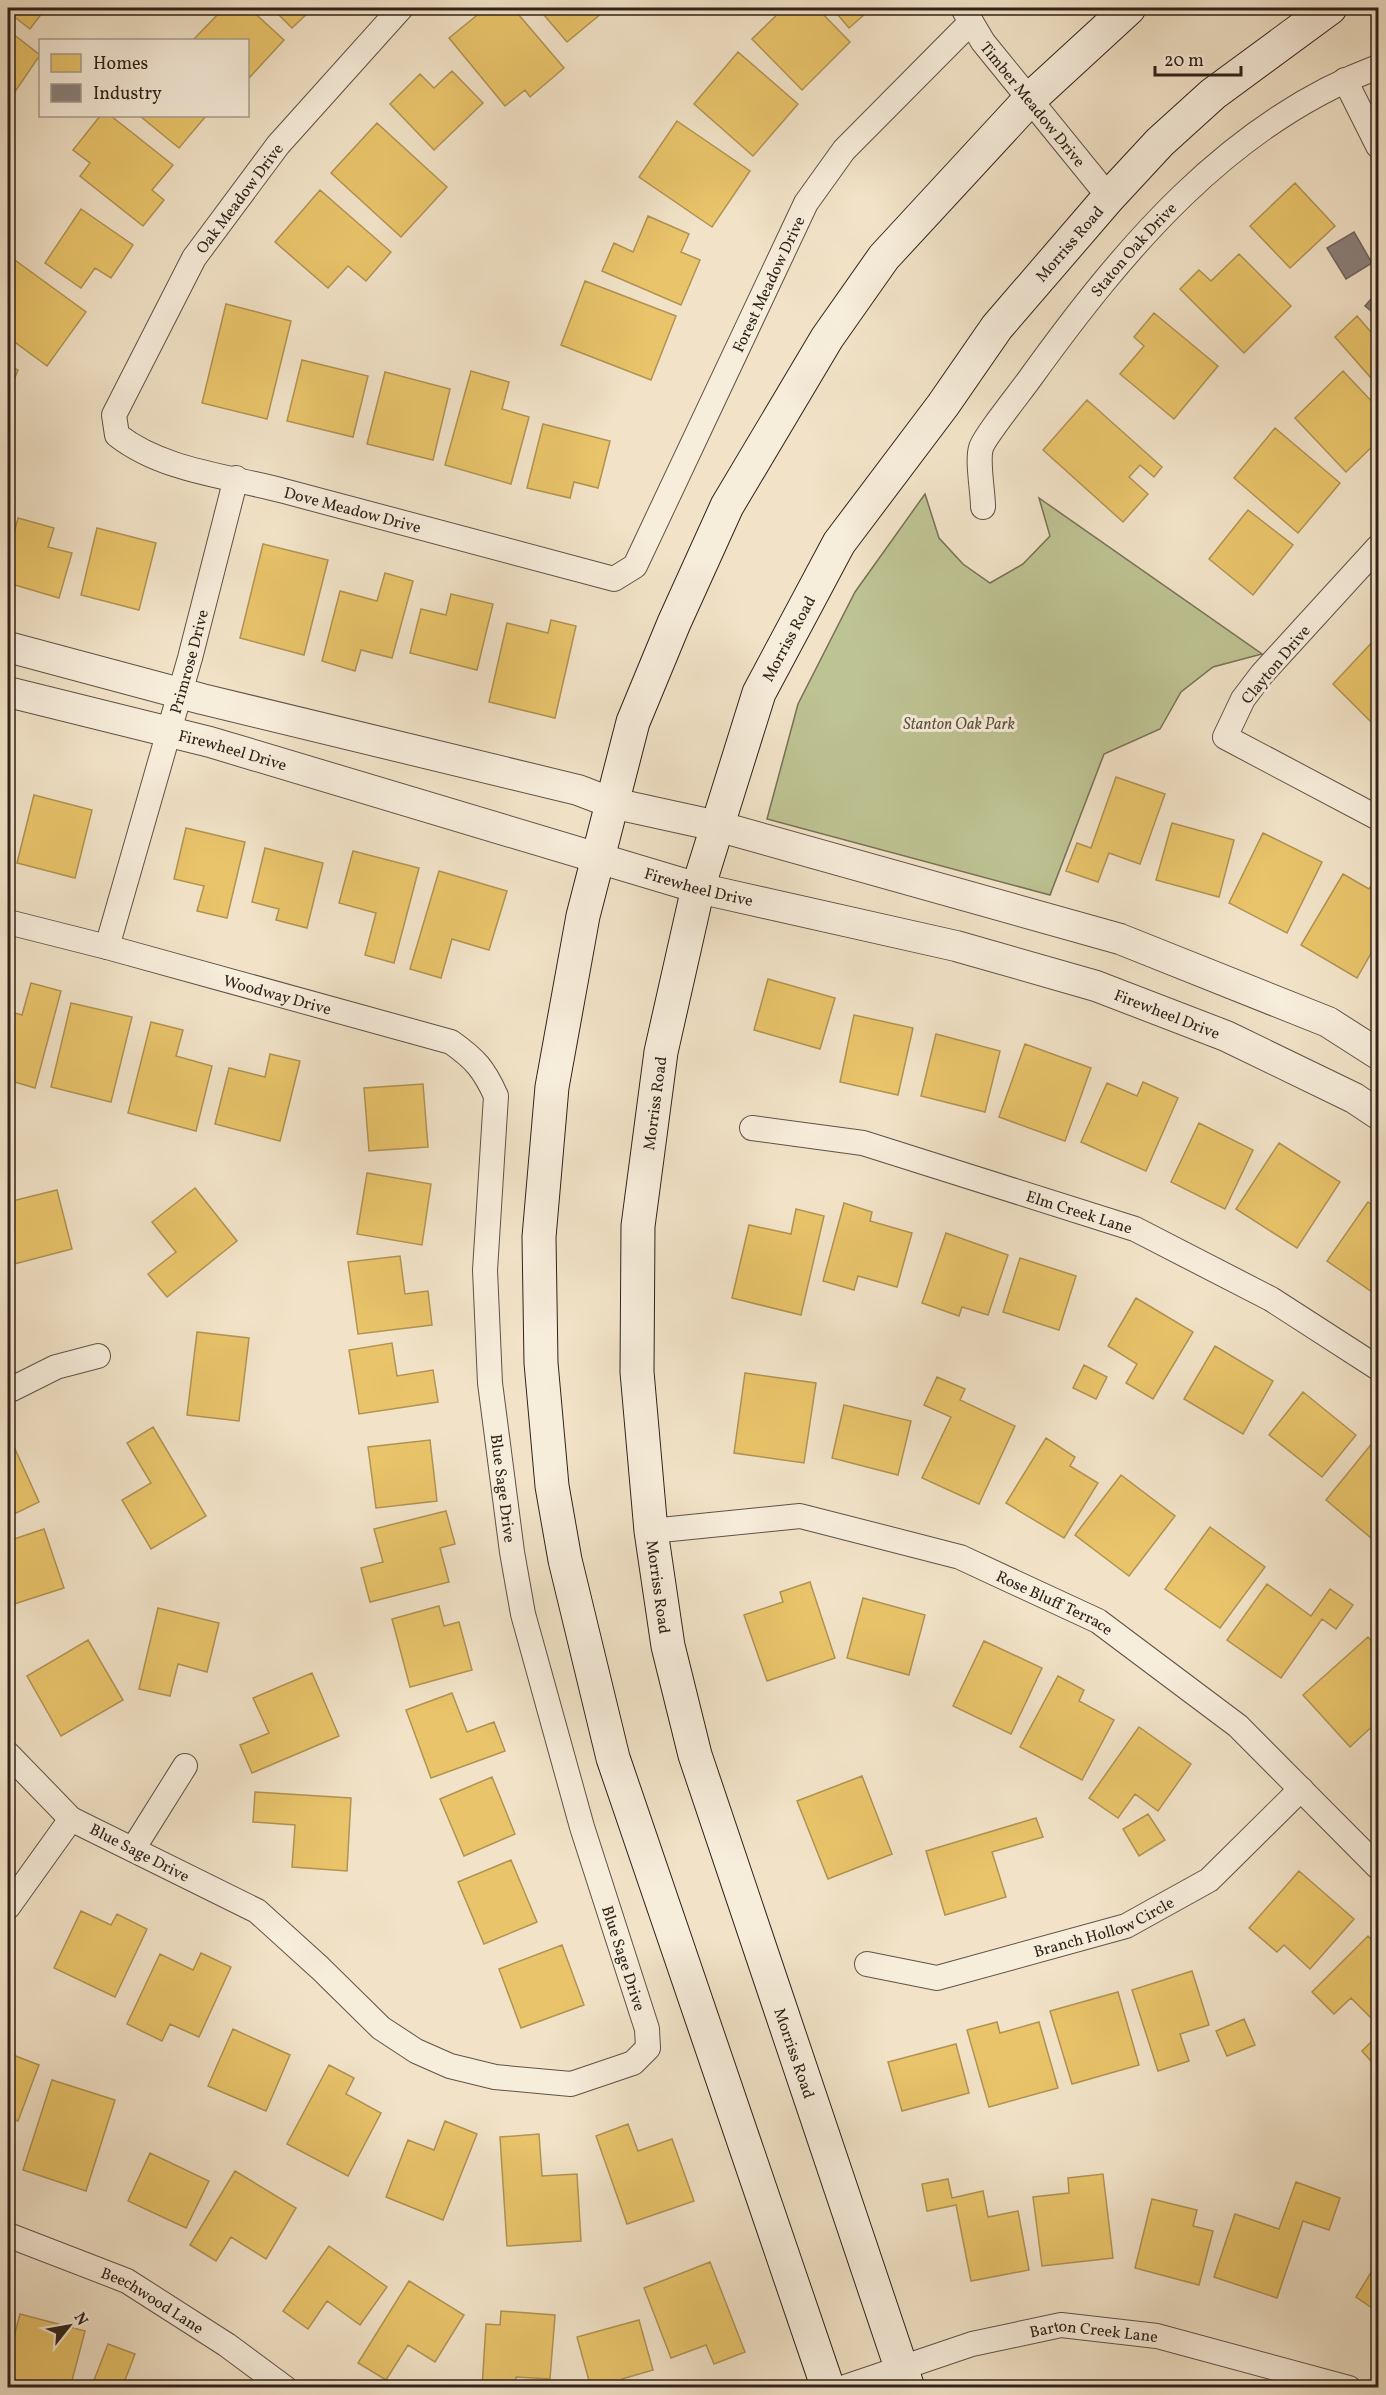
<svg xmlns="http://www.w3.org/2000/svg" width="1386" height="2395" font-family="Vollkorn,serif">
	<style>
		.green { fill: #bec393; stroke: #767256; stroke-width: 1.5 }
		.homes { fill: #e9c46a; stroke: #b19352; stroke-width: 1.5 }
		.industry { fill: #8a817c; stroke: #6f645e; stroke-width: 1.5 }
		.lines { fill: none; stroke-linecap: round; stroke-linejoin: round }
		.minor-casing { stroke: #605245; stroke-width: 26 }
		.tertiary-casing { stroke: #605245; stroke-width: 32 }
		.secondary-casing { stroke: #2f2219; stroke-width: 35 }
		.minor { stroke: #f7eddb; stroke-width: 24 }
		.tertiary { stroke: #f7eddb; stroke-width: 30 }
		.secondary { stroke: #f7eddb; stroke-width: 33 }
		.labels { text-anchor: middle; stroke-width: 6; stroke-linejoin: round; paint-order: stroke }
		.street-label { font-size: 16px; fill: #2f2219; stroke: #f7eddb }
		.park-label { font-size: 16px; font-style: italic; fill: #5a523e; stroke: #f7eddb }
	</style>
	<rect width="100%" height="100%" fill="#f2e3c8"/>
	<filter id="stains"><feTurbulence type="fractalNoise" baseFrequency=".00333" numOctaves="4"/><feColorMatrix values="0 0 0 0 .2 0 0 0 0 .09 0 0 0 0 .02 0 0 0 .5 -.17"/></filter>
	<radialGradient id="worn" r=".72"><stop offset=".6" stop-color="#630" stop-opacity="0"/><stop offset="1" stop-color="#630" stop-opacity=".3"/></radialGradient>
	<path class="green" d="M925 494 939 538 963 564 990 583 1023 564 1050 536 1039 498 1262 654 1213 667 1181 692 1160 729 1104 754 1050 895 767 819 798 704 855 592Z"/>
	<path class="homes" d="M8 8H46L30 29 8 12Z
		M224 8H249L284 40 250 77 248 74V40H193Z
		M272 8H313L292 28Z
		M486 8H513L564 68 530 97 525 90 505 106 449 38Z
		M538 8H608L567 42Z
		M784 8H817L850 42 802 90 752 39Z
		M832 8H872L849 28Z
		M8 30 40 55 8 102Z
		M738 52 798 104 753 156 694 104Z
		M452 71 483 103 434 150 390 104 420 74 434 88Z
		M100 116H111L173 165 152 190 164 200 143 226 80 176 90 163 73 150Z
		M140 116H206L179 148Z
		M677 121 750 171 712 227 639 177Z
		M377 123 447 187 401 237 331 173Z
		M1295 183 1335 226 1290 268 1250 226Z
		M320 190 391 252 366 281 348 266 328 288 275 242Z
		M81 209 133 245 111 278 95 268 81 288 45 263Z
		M648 216 689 234 681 252 700 260 681 305 602 271 614 243 633 252Z
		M1239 254 1291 306 1244 353 1180 289 1199 270 1211 281Z
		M8 255 86 312 47 366 8 337Z
		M585 281 676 316 651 380 561 345Z
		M226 304 291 321 267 419 202 403Z
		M1154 313 1218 366 1174 419 1120 374 1144 346 1134 337Z
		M1357 316 1378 340V386L1335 337Z
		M302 360 368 376 353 437 287 421Z
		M8 365 18 370 8 395Z
		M471 371 509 382 502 409 529 417 511 484 445 465Z
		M1343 371 1378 408V441L1346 472 1295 418Z
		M385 372 450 389 433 460 367 444Z
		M1087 400 1162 467 1154 477 1140 465 1129 477 1148 494 1123 522 1043 450Z
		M543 424 610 441 598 488 574 482 570 498 527 488Z
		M1275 428 1340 483 1298 533 1234 478Z
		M8 486 15 498 8 502Z
		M1248 510 1293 545 1253 595 1209 559Z
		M18 518 54 528 48 547 72 553 59 598 8 583V556Z
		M97 528 156 543 139 610 81 595Z
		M263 544 328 560 304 655 240 638Z
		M385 573 413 581 392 658 361 650 355 671 322 661 340 591 377 601Z
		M451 594 493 604 477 670 410 653 421 609 446 615Z
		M551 620 576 626 555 718 489 702 507 623 548 633Z
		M1377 637 1378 639V729L1333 684Z
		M1116 777 1165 794 1140 864 1109 853 1098 882 1066 871 1077 843 1091 848Z
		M8 781 14 783 8 806Z
		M34 795 92 810 75 878 17 863Z
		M1172 823 1234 840 1219 897 1156 880Z
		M186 828 245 842 227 918 197 911 204 886 174 879Z
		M1263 833 1322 862 1287 933 1229 903Z
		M265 848 323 863 307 928 276 920 279 909 252 902Z
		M353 851 419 868 394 963 365 955 376 913 339 903Z
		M439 871 507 891 489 950 452 939 441 978 410 969Z
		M1343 874 1369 889 1376 878 1378 879V941L1357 978 1301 945Z
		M768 979 835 998 820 1049 754 1030Z
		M31 983 61 991 35 1088 8 1080V1011L22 1015Z
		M71 1003 132 1017 111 1102 51 1087Z
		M854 1015 913 1028 898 1095 840 1082Z
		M151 1022 183 1030 176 1056 212 1066 196 1131 128 1113Z
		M936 1034 1000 1051 985 1112 921 1096Z
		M1025 1044 1091 1068 1065 1141 999 1117Z
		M270 1054 300 1061 280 1141 215 1124 229 1068 265 1077Z
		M1143 1082 1178 1098 1146 1171 1081 1142 1107 1083 1137 1096Z
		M423 1084 428 1147 369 1151 364 1088Z
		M1199 1123 1253 1150 1225 1209 1171 1182Z
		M1279 1143 1340 1182 1297 1248 1236 1209Z
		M367 1173 431 1184 422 1245 357 1234Z
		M195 1188 237 1241 167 1297 148 1274 176 1252 152 1222Z
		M57 1190 72 1249 14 1264 8 1240V1202Z
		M1368 1202 1378 1209V1296L1327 1261Z
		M844 1203 872 1212 870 1221 912 1233 897 1287 858 1276 854 1290 823 1281Z
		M796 1209 824 1216 801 1315 732 1298 749 1225 791 1234Z
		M946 1233 1008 1255 988 1315 962 1307 959 1316 922 1303Z
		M400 1256 405 1294 428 1291 432 1325 358 1334 348 1262Z
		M1020 1258 1076 1276 1059 1330 1003 1312Z
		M1136 1298 1193 1332 1153 1399 1126 1383 1137 1364 1108 1346Z
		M197 1332 249 1338 239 1421 187 1415Z
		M392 1343 397 1376 433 1370 438 1402 359 1414 349 1350Z
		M1215 1346 1273 1381 1243 1434 1184 1399Z
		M1084 1365 1107 1377 1096 1399 1073 1388Z
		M745 1373 816 1383 804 1463 734 1453Z
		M937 1377 965 1389 960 1400 1015 1426 979 1504 922 1478 951 1417 924 1405Z
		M1303 1392 1356 1435 1322 1477 1269 1435Z
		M844 1405 911 1421 898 1475 832 1458Z
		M153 1427 206 1516 151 1549 122 1500 151 1483 127 1443Z
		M1046 1438 1075 1457 1070 1466 1098 1483 1064 1538 1006 1503Z
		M11 1440 39 1502 8 1517V1442Z
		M430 1440 437 1501 376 1508 368 1447Z
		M1373 1442 1378 1447V1544L1326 1500Z
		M1121 1475 1175 1516 1129 1576 1075 1535Z
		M446 1511 455 1544 440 1548 449 1582 370 1602 361 1568 383 1562 374 1529Z
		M1210 1527 1265 1567 1220 1628 1165 1589Z
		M44 1529 64 1588 8 1606V1541Z
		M810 1582 835 1658 767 1681 744 1615 783 1602 780 1592Z
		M1267 1584 1311 1616 1330 1589 1353 1605 1336 1629 1322 1619 1281 1678 1227 1640Z
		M863 1598 925 1615 909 1675 847 1658Z
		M439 1606 444 1626 459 1622 472 1670 410 1687 392 1619Z
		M158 1608 219 1623 207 1672 178 1664 170 1696 139 1689Z
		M1368 1637 1378 1649V1721L1350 1747 1303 1695Z
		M88 1640 123 1700 61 1736 27 1676Z
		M984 1641 1042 1668 1011 1734 953 1706Z
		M312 1673 339 1736 252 1773 240 1745 269 1733 253 1698Z
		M1058 1676 1084 1690 1079 1701 1114 1720 1082 1780 1020 1747Z
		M452 1693 467 1732 494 1722 505 1751 431 1778 406 1710Z
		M1139 1727 1191 1764 1158 1811 1135 1794 1118 1818 1089 1798Z
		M1378 1755V1768L1372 1761Z
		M862 1776 892 1854 828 1879 797 1801Z
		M492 1777 515 1834 464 1856 440 1799Z
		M255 1792 351 1798 347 1871 292 1867 295 1825 253 1822Z
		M1148 1814 1165 1840 1139 1856 1123 1829Z
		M1036 1818 1043 1837 992 1852 1006 1897 945 1915 926 1851Z
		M511 1860 537 1922 484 1944 458 1882Z
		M1299 1871 1354 1919 1310 1969 1284 1945 1277 1952 1249 1928Z
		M81 1911 111 1925 117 1914 147 1929 115 1997 54 1968Z
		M1368 1936 1378 1947V2017L1374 2021 1351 1998 1334 2014 1312 1992Z
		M562 1945 584 2005 521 2028 499 1969Z
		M201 1953 231 1967 199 2037 170 2024 162 2041 127 2024 160 1954 193 1970Z
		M1192 1971 1209 2025 1180 2034 1189 2061 1158 2071 1132 1990Z
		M1118 1992 1139 2065 1072 2084 1050 2011Z
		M1244 2019 1255 2045 1227 2056 1216 2031Z
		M997 2022 1000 2033 1039 2022 1058 2088 989 2107 967 2030Z
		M233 2029 290 2055 266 2111 208 2086Z
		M1378 2035V2069L1362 2051Z
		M956 2044 969 2093 902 2111 888 2062Z
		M8 2053 39 2065 18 2121 8 2117Z
		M329 2065 354 2078 346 2094 381 2113 348 2176 287 2144Z
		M52 2080 115 2100 86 2191 23 2170Z
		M445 2121 477 2134 443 2220 386 2197 408 2140 434 2150Z
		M628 2124 638 2151 672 2139 694 2201 627 2224 596 2136Z
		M539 2134 542 2176 577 2174 581 2241 507 2246 500 2137Z
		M150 2153 209 2181 186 2228 128 2201Z
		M235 2171 296 2208 266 2259 231 2237 216 2261 190 2245Z
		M1103 2174 1113 2258 1042 2266 1033 2197 1069 2193 1068 2178Z
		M948 2179 952 2198 983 2191 988 2217 1018 2211 1029 2270 971 2281 956 2205 927 2211 922 2184Z
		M1296 2182 1340 2198 1329 2230 1303 2221 1277 2298 1214 2277 1235 2214 1279 2229Z
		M1152 2199 1197 2210 1193 2226 1213 2231 1199 2285 1135 2268Z
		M329 2246 387 2287 360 2325 327 2301 308 2329 283 2311Z
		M1378 2261V2312L1356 2297Z
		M710 2262 745 2352 714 2364 706 2345 671 2358 644 2288Z
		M409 2281 464 2315 435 2362 408 2345 386 2380 358 2363Z
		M501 2311 555 2315 550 2379 516 2377 515 2388H482L486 2324 500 2325Z
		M20 2314 85 2331 70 2388H8V2360Z
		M639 2320 653 2370 622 2379 625 2388H591L577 2337Z
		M108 2344 135 2354 122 2388H91Z"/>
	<path class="industry" d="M1354 232 1372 263 1346 279 1327 248Z
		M1378 291V317L1365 306Z"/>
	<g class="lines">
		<defs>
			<g id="minor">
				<path id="s1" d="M401 8 278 145 194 258 114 415 117 435C163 471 228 476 284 491 394 520 504 549 614 579L635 566 806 203 844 150 971 22"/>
				<path id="s2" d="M964 10 983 42 1109 197"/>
				<path d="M1345 80 1378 146"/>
				<path id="s3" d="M983 507C983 492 977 461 981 448 984 437 1022 390 1031 377 1122 251 1228 123 1378 67"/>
				<path d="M1378 547 1262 674 1243 699 1225 737 1378 818"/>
				<path id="s4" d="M8 922 107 947 451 1042C475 1059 484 1069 496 1096L485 1270 490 1383 512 1552 523 1614 582 1827 647 2029 648 2048 633 2063 571 2084 495 2077 450 2066 416 2051 381 2028 320 1968 257 1911 71 1819 8 1754"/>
				<path id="s5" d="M107 947 190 658 236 478"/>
				<path id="s6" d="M752 1128 863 1143 1135 1229 1271 1299 1378 1368"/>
				<path d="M8 1391 56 1367 98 1356"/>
				<path id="s7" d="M651 1531 800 1516 960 1557 1098 1621 1238 1726 1378 1867"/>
				<path d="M133 1849 185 1766"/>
				<path d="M8 1907 71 1819"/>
				<path id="s8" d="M867 1964 937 1978 1126 1926 1209 1880 1301 1789"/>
				<path id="s9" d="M8 2235 127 2281 227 2345 285 2388"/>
				<path id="s10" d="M842 2388 972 2344 1061 2325 1157 2336 1349 2388"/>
			</g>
			<g id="tertiary">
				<path d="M8 647 202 699 578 790 612 803 717 826 1120 939 1328 1022 1378 1054"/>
				<path id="s11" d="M8 692 210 742 698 888 956 946 1096 986 1226 1036 1354 1098 1378 1114"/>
			</g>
			<g id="secondary">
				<path d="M828 2388 613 1758 565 1560 552 1486 541 1363 539 1237 552 1087 583 916 633 722 674 623 727 506 827 338 884 257 1029 100 1129 8"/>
				<path id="s12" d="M908 2388 695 1755 668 1646 651 1531 637 1372 638 1226 661 1052 698 888 759 693 839 543 943 405 997 327 1109 197 1160 142 1213 94 1330 8"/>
			</g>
		</defs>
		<use href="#minor" class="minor-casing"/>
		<use href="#tertiary" class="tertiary-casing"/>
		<use href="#secondary" class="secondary-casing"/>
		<use href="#minor" class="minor"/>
		<use href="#tertiary" class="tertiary"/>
		<use href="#secondary" class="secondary"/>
	</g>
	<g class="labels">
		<g class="street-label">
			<text dy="6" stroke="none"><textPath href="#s2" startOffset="117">Timber Meadow Drive</textPath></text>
			<text transform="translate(239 198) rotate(-53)" y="6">Oak Meadow Drive</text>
			<text dy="6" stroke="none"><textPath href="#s12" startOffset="2298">Morriss Road</textPath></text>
			<text dy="6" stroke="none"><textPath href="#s3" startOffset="310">Staton Oak Drive</textPath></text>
			<text dy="6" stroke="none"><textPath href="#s1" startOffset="1377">Forest Meadow Drive</textPath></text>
			<text dy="6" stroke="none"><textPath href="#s1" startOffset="770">Dove Meadow Drive</textPath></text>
			<text dy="6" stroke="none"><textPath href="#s12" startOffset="1812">Morriss Road</textPath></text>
			<text dy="6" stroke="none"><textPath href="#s5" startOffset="297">Primrose Drive</textPath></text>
			<text transform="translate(1275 664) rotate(-50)" y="6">Clayton Drive</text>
			<text dy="6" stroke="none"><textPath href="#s11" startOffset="232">Firewheel Drive</textPath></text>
			<text dy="6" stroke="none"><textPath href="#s11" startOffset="718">Firewheel Drive</textPath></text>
			<text dy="6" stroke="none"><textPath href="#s4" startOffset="279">Woodway Drive</textPath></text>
			<text dy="6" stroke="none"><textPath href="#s11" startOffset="1204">Firewheel Drive</textPath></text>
			<text dy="6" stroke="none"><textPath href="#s12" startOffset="1326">Morriss Road</textPath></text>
			<text dy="6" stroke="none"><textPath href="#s6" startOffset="339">Elm Creek Lane</textPath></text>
			<text dy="6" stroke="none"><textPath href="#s4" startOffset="924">Blue Sage Drive</textPath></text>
			<text transform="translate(659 1587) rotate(82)" y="6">Morriss Road</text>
			<text dy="6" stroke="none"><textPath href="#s7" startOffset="420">Rose Bluff Terrace</textPath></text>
			<text transform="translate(140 1852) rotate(27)" y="6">Blue Sage Drive</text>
			<text dy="6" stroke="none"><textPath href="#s8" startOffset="246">Branch Hollow Circle</textPath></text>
			<text dy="6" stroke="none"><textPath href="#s4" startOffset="1410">Blue Sage Drive</textPath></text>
			<text transform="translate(795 2053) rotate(71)" y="6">Morriss Road</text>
			<text dy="6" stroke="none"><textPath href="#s9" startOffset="159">Beechwood Lane</textPath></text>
			<text dy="6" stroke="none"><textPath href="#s10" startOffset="261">Barton Creek Lane</textPath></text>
		</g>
		<g class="park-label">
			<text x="959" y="729">Stanton Oak Park</text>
		</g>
	</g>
	<rect width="1386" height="2395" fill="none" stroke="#f2e3c8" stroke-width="30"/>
	<rect x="9" y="9" width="1368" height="2377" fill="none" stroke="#2f2219" stroke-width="3"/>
	<rect x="15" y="15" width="1356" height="2365" fill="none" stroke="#2f2219" stroke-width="1.5"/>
	<rect x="39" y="39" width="210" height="78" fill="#f7eddb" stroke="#a79c8d" stroke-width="1.5"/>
	<rect x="51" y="54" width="30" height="18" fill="#e9c46a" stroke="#a79c8d" stroke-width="1.5"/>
	<text x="93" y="69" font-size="18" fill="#2f2219">Homes</text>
	<rect x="51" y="84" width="30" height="18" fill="#8a817c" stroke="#a79c8d" stroke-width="1.5"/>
	<text x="93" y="99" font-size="18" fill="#2f2219">Industry</text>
	<g transform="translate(69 2326) rotate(59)" stroke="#f7eddb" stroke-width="4.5" paint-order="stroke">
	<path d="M0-4.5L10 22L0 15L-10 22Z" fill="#2f2219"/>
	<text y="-9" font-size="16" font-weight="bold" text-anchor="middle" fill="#2f2219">N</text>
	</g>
	<path d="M1155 66v9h86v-9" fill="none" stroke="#2f2219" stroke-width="3"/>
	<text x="1164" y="66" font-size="18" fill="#2f2219" stroke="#f7eddb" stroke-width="4.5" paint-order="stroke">20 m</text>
	<rect width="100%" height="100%" filter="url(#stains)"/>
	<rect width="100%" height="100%" fill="url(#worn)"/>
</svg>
